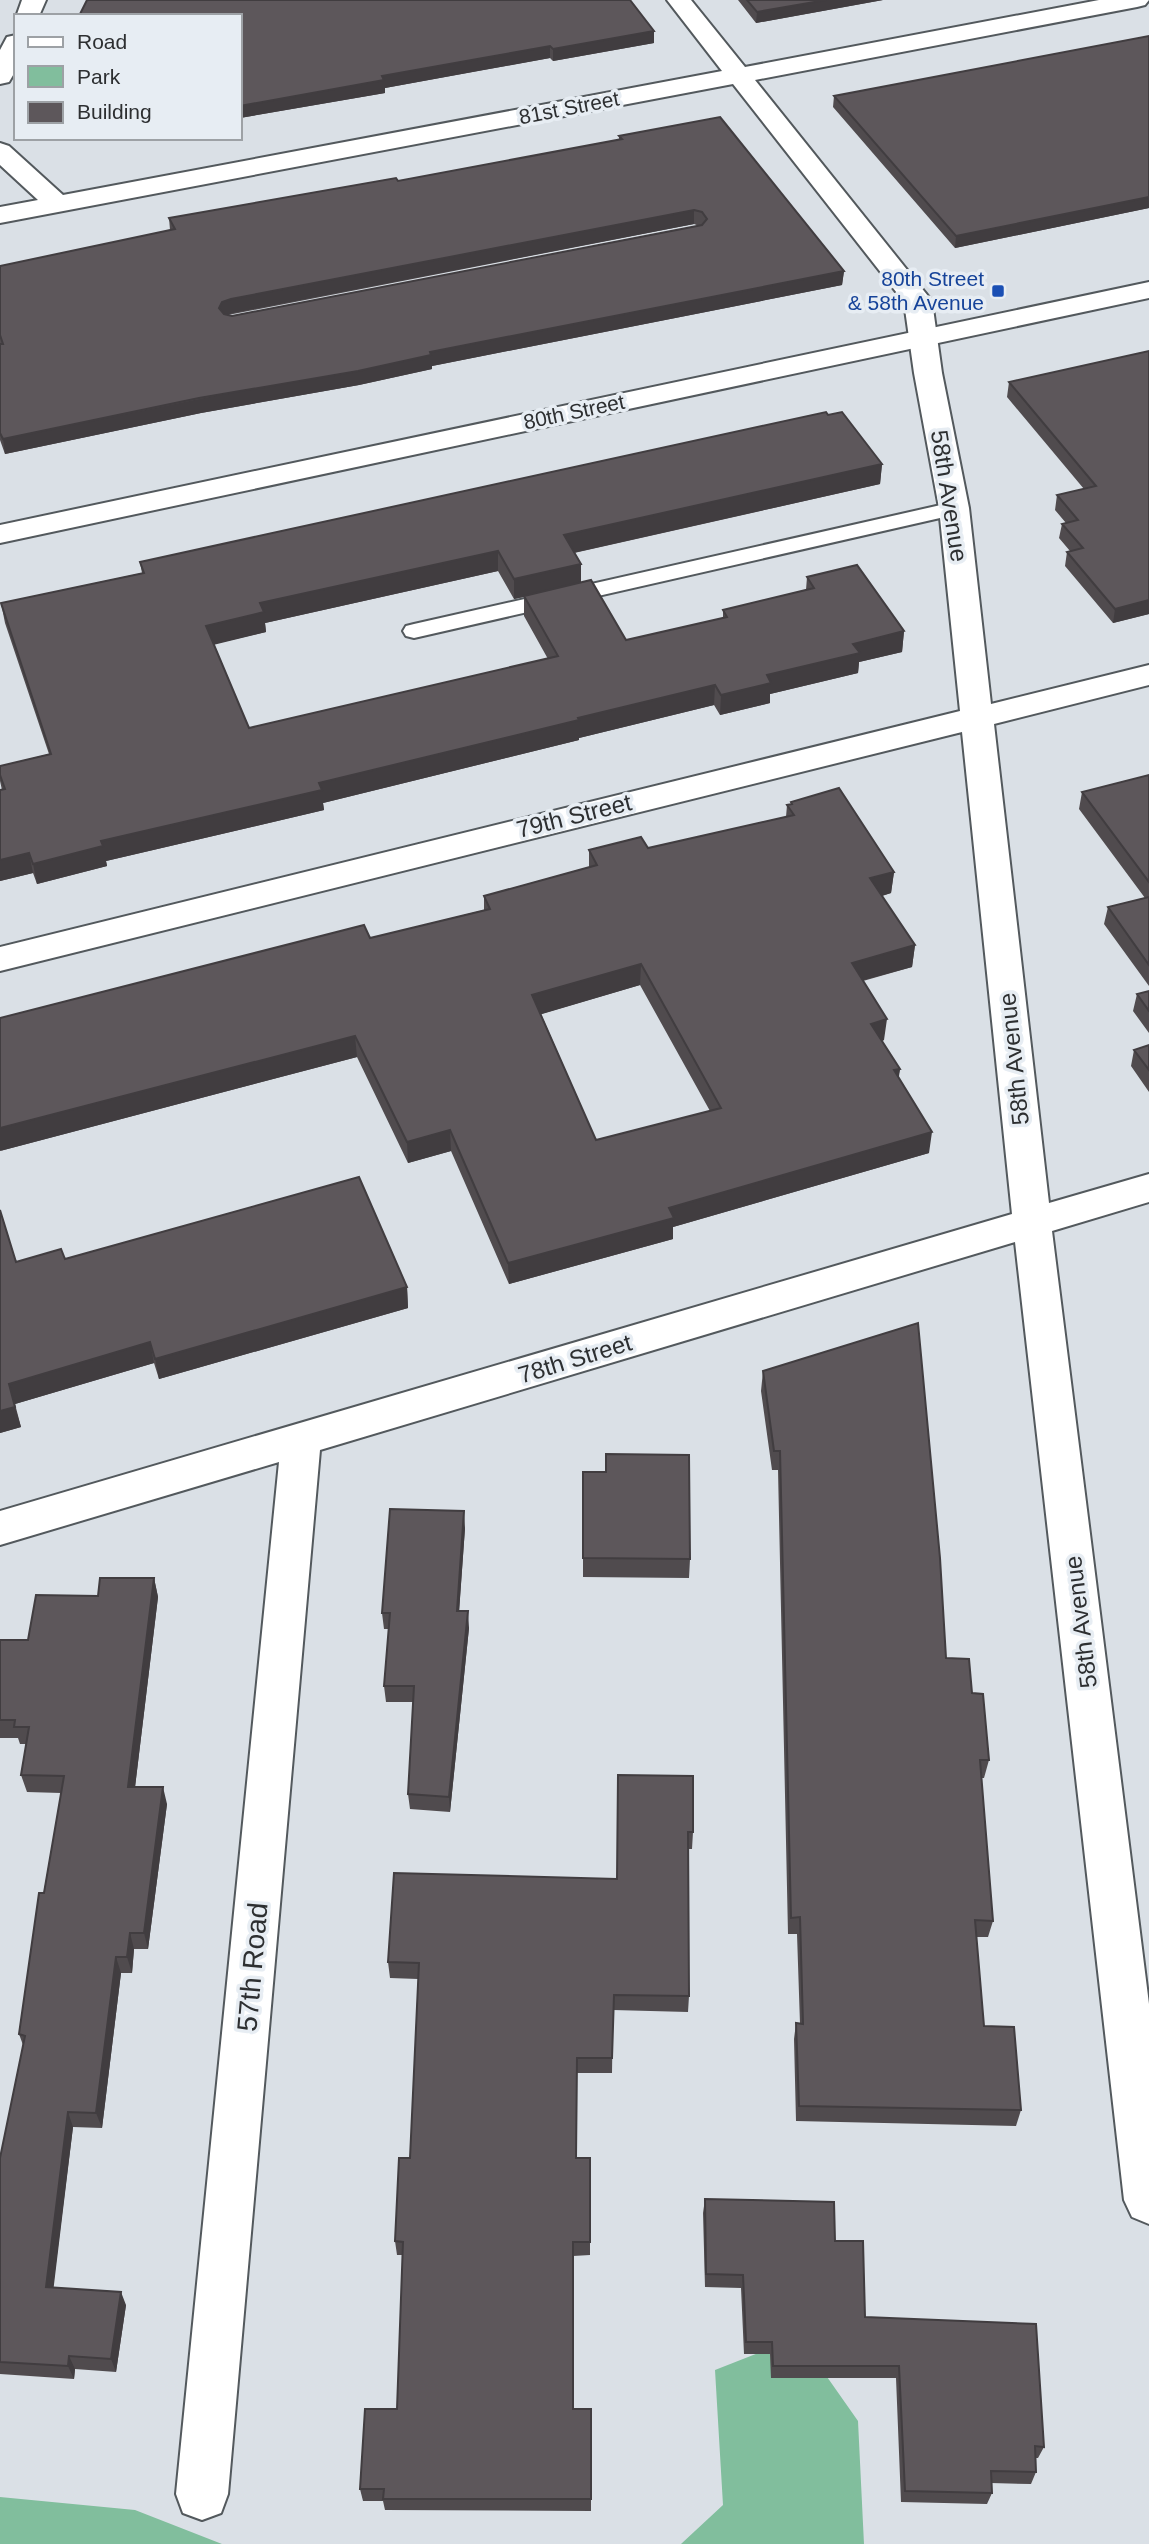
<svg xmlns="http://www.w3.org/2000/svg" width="1149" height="2544" font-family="Helvetica,sans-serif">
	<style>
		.green { fill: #81be9d }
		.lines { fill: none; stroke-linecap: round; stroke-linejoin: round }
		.lane-casing { stroke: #53595d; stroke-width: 4 }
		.street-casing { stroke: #53595d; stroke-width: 4 }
		.secondary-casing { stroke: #53595d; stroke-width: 4 }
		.lane { fill: #fff; fill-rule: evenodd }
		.street { fill: #fff; fill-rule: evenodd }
		.secondary { fill: #fff; fill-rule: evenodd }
		.wall { fill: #504b4e; fill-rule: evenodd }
		.shaded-wall { fill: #413d40 }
		.building { fill: #5d575b; stroke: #413d40; stroke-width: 2; fill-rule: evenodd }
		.transit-dot { fill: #1a4fb4; stroke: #e7edf3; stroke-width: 2.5 }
		.labels { text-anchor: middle; stroke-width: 7; stroke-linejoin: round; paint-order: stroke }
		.far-street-label { font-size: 21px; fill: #2d2f31; stroke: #e7edf3 }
		.far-transit-label { font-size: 21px; fill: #164399; stroke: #e7edf3; text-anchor: end }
		.street-label { font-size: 24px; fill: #2d2f31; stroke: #e7edf3 }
		.near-street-label { font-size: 28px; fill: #2d2f31; stroke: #e7edf3 }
	</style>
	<rect width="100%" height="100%" fill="#dae0e6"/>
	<path class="green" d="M799 2337 858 2421 864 2544H681L723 2505 715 2370Z
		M0 2497 135 2510 222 2544H0Z"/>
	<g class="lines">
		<defs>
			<path id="lane" d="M954 502 962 503 965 508 962 513 414 638 406 636 403 631 406 626 414 624Z"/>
			<path id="street" d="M22 0H46L39 16 16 17Z
				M667 0H691L745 67 1099 0H1149L1145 5 1137 7 755 80 932 301 942 373 969 508 991 704 1149 665V685L994 724 1049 1203 1149 1174V1202L1052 1231 1149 2004V2224L1132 2217 1124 2200 1015 1242 320 1450 228 2494 221 2513 202 2520 183 2513 176 2494 279 1462 0 1545V1511L1012 1214 962 732 0 971V947L960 711 939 508 914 373 904 302 733 84 0 223V207L38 200 0 165V143L9 146 63 195 722 71Z
				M16 35V70L9 82 0 84V50L7 37Z"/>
			<path id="secondary" d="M1149 282V298L0 543V525Z"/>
		</defs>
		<use href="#lane" class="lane-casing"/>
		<use href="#street" class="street-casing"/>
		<use href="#secondary" class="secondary-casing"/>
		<use href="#lane" class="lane"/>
		<use href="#street" class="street"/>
		<use href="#secondary" class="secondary"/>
	</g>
	<path class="wall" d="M738 0H883L756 23Z
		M240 16 654 31V43L553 61 550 58 483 70 385 88V93L240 118Z
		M1149 36V208L955 248 833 107 834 96Z
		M619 136 844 271 842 285 432 366V369L359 385 201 413 5 454 0 440V266L170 230 169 218 398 181 619 140ZM694 224 699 226 232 316 228 315Z
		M1149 351V614L1113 623 1065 566 1067 552 1070 551 1059 538 1062 524 1066 523 1055 510 1057 495 1084 489 1007 397 1009 382Z
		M828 415 882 464 880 484 574 553 581 583 626 640 723 618V610L806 590 807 577 904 631 902 652 859 662 858 673 770 694V703L720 715 714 705 579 738V740L323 803 324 810 106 861 107 866 37 884 33 873 0 881V790H2L0 781V766L49 754 5 623 1 603 142 573 140 562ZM498 571 514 599 524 597V616L548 659 249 728 214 644 266 632 265 623Z
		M1149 775V986L1104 924 1108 907 1145 898 1079 809 1082 792Z
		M791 802 894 872 891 893 882 896 915 945 912 967 863 981 884 1040 882 1041 900 1069 898 1078 929 1153 673 1227V1239L509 1284 451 1151 408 1163 357 1057 0 1151 370 938 484 910V896L589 867V850L648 848 786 817 787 805H791ZM640 985 710 1111 596 1140 541 1014Z
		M1149 991V1033L1133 1011 1137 994Z
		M1149 1045V1092L1131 1066 1134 1050Z
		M0 1210 16 1262 65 1259 407 1287 408 1308 159 1379 154 1363 15 1404 21 1427 0 1433Z
		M763 1371 946 1658 972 1693 989 1760 984 1778H981L993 1921 988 1937H976L984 2026 1021 2110 1016 2126 796 2121 794 2039 796 2023 800 2024 797 1934H788L778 1470H772L761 1391Z
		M583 1472H606L690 1559 689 1578 583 1577Z
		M465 1528 459 1611 469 1628 450 1812 410 1809 408 1794 413 1702H386L384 1686 389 1629H384L382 1613Z
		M154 1578 158 1597 135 1787 167 1804 148 1949H134L132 1973H121L102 2128 73 2127 53 2287 126 2305 116 2372 75 2369 74 2379 0 2374V2158L23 2045 19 2034 61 1793 27 1792 21 1775 26 1744H20L18 1738H0V1640H28L98 1596Z
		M618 1775 693 1832 692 1849H688L689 1996 688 2012 613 2010 612 2073H577L576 2158 590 2242V2255L573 2256V2409H591V2511L385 2510 383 2501H363L360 2489 397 2409 403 2255H397L395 2241 410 2158 418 1979 390 1978 388 1962 617 1879Z
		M705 2199 835 2241 865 2317 1044 2447 1038 2458H1035L1036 2472 1031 2484 991 2483 992 2493 987 2504 901 2502 896 2378H771L770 2354H744L741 2288 705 2287 703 2213Z"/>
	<path class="shaded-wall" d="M826 0H883L756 23 757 12Z
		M654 31V43L553 61V49Z
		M550 46V58L385 88V93L240 118V106L382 76Z
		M1149 197V208L955 248 956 236Z
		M694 210V224L233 313 224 316 219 308 222 302 231 299Z
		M844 271 842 285 432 366V369L359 385 201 413 5 454 3 439 430 352Z
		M882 464 880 484 564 555V535Z
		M498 551V571L265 623 266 632 209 646 206 626 260 603Z
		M581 564V584L514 599V579Z
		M1149 600V614L1113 623 1115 609Z
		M904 631 902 652 859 662 858 673 770 694V703L720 715 721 695 767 675 853 644Z
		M715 685 714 705 579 738V740L323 803 324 810 106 861 107 866 37 884 33 864 101 841 319 783 578 718Z
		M29 853 33 873 0 881V860Z
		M894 872 891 893 868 900 870 878Z
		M915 945 912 967 849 984 852 963Z
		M641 964 640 985 532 1017V995Z
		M887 1019 884 1040 869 1045 871 1024Z
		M355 1036 357 1057 0 1151V1128Z
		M900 1069 897 1090 894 1070Z
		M450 1130 451 1151 408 1163 407 1142Z
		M932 1132 929 1153 673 1227V1239L509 1284 508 1263 669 1208Z
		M407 1287 408 1308 159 1379 155 1359Z
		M150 1342 154 1363 15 1404 9 1384Z
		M15 1407 21 1427 0 1433V1411Z
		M464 1511 465 1528 458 1627 457 1611Z
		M154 1578 158 1597 133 1804 128 1787Z
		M468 1611 469 1628 450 1812 449 1797Z
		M163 1787 167 1804 148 1949 144 1933Z
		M130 1933 134 1949 132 1973 127 1957Z
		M116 1957 121 1973 102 2128 96 2113Z
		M68 2112 73 2127 52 2301 46 2287Z
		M121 2292 126 2305 116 2372 111 2359Z
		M69 2356 75 2369 74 2379 68 2366Z"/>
	<path class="building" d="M87 0H630L654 31 553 49 550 46 483 58 382 76 384 80 240 106V16H79Z
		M747 0H826L757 12Z
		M1149 36V197L956 236 834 96Z
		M720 117 844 271 430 352 431 355 358 371 199 398 3 439 0 433V344H3L0 335V266L175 229 169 218 396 178 398 181 622 139 619 136ZM694 210 702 212 707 219 702 225 232 316 224 314 219 308 222 302 231 299Z
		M1149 351V600L1115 609 1067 552 1083 548 1062 524 1078 520 1057 495 1096 486 1009 382Z
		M826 412 828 415 842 412 882 464 564 535 581 564 514 579 498 551 260 603 264 612 206 626 249 728 558 656 524 596 591 580 626 640 727 617 723 610 814 588 807 577 857 565 904 631 853 644 860 653 767 675 771 683 721 695 715 685 578 718 579 720 319 783 322 790 101 841 103 846 33 864 29 853 0 860V790L5 789 0 775V766L51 754 1 603 144 573 140 562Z
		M1149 775V882L1082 792Z
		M839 788 894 872 870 878 915 945 852 963 887 1019 871 1024 900 1069 894 1070 932 1132 669 1208 674 1218 508 1263 450 1130 407 1142 355 1036 0 1128V1018L364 925 370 938 490 909 484 896 597 865 589 850 641 837 648 848 794 815 787 805 792 804 791 802ZM641 964 721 1108 596 1140 532 995Z
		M1149 897V965L1108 907Z
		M1149 991V1011L1137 994Z
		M1149 1045V1070L1134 1050Z
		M359 1177 407 1287 155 1359 150 1342 9 1384 15 1407 0 1411V1210L16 1262 61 1249 65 1259Z
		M918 1323 940 1558 946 1658 969 1659 972 1693 983 1694 989 1760H980L993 1921 975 1920 984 2026 1014 2027 1021 2110 799 2106 796 2023 803 2024 800 1917 791 1918 780 1451H774L763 1371Z
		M606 1454 689 1455 690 1559 583 1558V1472H606Z
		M390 1509 464 1511 457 1611H468L449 1797 408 1794 414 1686H384L390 1613H382Z
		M100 1578H154L128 1787H163L144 1933H130L127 1957H116L96 2113 68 2112 46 2287 121 2292 111 2359 69 2356 68 2366 0 2362V2158L25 2036 19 2034 39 1893H44L64 1776 21 1775 29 1727H14L15 1720H0V1640H28L36 1595 98 1596Z
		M618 1775 693 1776V1832H688L689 1996 614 1995 612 2058H577L576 2158H590V2242H573V2409H591V2499H383L384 2489H360L365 2409H397L403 2242 395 2241 399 2158H410L419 1963 388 1962 394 1873 617 1879Z
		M705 2199 834 2202 835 2241H863L865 2317 1036 2324 1044 2447 1035 2446 1036 2472 991 2471 992 2493 905 2491 899 2366H773L772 2342H746L743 2275 706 2274Z"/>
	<rect class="transit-dot" x="991" y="284" width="14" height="14" rx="3.5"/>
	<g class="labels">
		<g class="far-street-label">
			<text transform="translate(569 108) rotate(-11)" y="7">81st Street</text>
			<text transform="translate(574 412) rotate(-12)" y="7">80th Street</text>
		</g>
		<g class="far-transit-label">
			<text x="984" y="286">80th Street<tspan x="984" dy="24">&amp; 58th Avenue</tspan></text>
		</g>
		<g class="street-label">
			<text transform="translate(949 496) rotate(81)" y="8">58th Avenue</text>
			<text transform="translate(574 816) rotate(-14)" y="8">79th Street</text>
			<text transform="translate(1014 1059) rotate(-96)" y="8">58th Avenue</text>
			<text transform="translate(575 1359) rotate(-17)" y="8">78th Street</text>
			<text transform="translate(1081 1622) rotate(-97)" y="8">58th Avenue</text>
		</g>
		<g class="near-street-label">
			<text transform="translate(252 1967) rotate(-85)" y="10">57th Road</text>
		</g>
	</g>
	<rect x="14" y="14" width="228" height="126" fill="#e7edf3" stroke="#9da1a5" stroke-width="2"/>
	<rect x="28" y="37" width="35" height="10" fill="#ffffff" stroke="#9da1a5" stroke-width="2"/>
	<text x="77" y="49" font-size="21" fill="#2d2f31">Road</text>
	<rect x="28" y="66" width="35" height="21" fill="#81be9d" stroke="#9da1a5" stroke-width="2"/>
	<text x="77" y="84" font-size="21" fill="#2d2f31">Park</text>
	<rect x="28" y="102" width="35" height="21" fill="#5d575b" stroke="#9da1a5" stroke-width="2"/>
	<text x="77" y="119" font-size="21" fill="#2d2f31">Building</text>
</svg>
